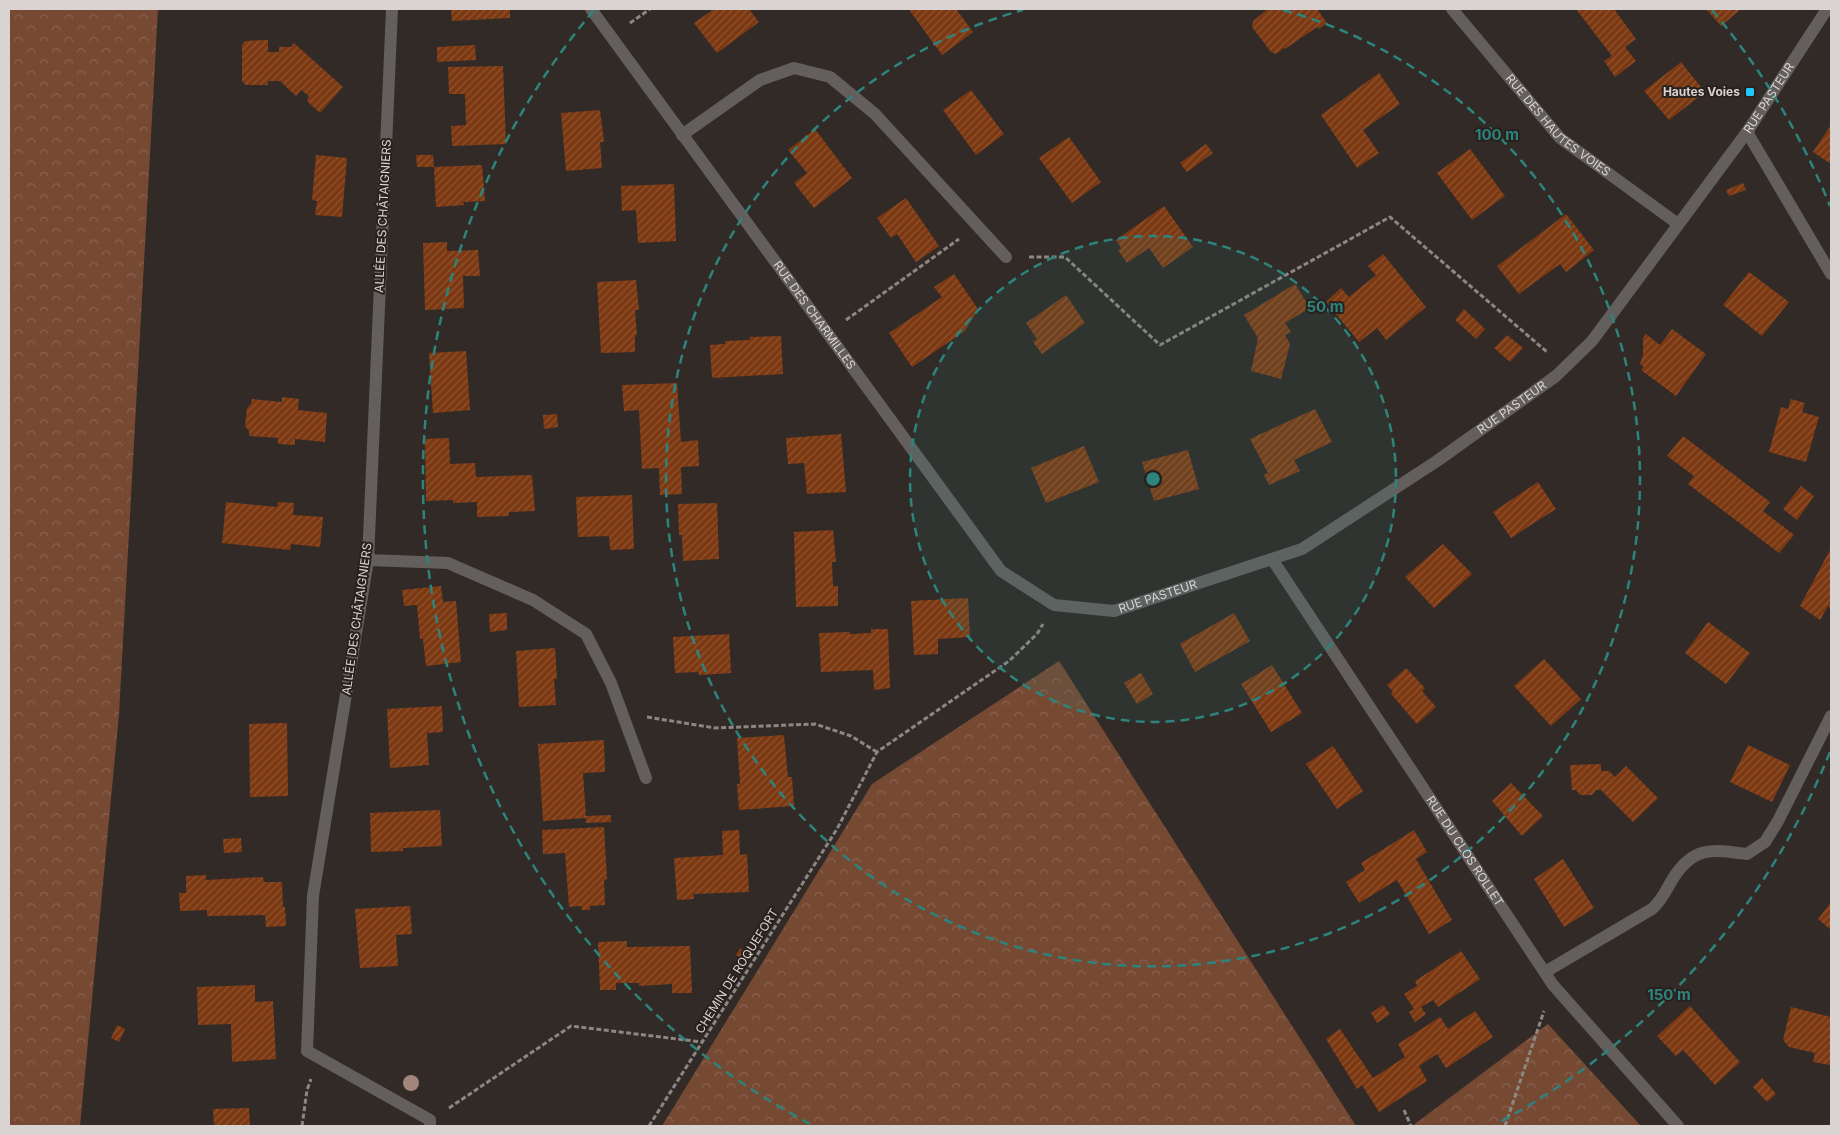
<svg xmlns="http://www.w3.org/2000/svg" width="1840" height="1135" font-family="Inter,sans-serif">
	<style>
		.forest { fill: url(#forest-crowns) }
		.building { fill: url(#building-hatch) }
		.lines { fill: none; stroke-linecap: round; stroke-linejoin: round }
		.path { stroke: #8d8784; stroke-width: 3; stroke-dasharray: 5 2.5; stroke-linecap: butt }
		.service { stroke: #635f5d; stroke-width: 12 }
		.minor { stroke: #635f5d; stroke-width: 12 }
		.tree { fill: #a2867b }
		.ring { fill: none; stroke: #2d847d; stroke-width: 2.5; stroke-dasharray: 9 6 }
		.poi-dot { fill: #1fc9fd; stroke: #28211d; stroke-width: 2 }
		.labels { text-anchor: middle; stroke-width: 4; stroke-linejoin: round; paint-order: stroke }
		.poi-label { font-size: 12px; font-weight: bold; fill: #d9d4d1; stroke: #28211d; text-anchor: end }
		.street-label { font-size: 12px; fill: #d9d4d1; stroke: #28211d }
		.centre { fill: #2d847d; stroke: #28211d; stroke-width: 2.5 }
		.ring-label { font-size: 15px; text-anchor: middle; font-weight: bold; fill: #2d847d; stroke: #28211d; stroke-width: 4; stroke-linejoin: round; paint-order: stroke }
	</style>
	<defs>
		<pattern id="forest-crowns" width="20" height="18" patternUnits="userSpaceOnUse" patternTransform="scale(1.25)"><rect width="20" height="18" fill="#764933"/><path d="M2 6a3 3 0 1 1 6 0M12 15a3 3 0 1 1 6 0" fill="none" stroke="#896250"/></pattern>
		<pattern id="building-hatch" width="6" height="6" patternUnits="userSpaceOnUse" patternTransform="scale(1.25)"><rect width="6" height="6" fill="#7c3811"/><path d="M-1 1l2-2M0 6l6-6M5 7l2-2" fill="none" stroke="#8e5433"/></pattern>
	</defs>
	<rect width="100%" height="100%" fill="#322a27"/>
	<path class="forest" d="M9 9H158L119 714 80 1126H9Z
		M1059 661 1356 1126H662L872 784Z
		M1548 1024 1641 1126H1412Z"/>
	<path class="building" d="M451 9H510V18L452 21Z
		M714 9H749L759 22 717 53 694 23Z
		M913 9H956L973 32 942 55 910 11Z
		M1268 9H1317L1327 23 1319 29 1317 27 1285 49 1284 48 1276 54 1271 52 1252 27 1253 21Z
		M1576 9H1614L1636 39 1625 47 1636 61 1615 77 1604 61 1612 56Z
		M1706 9H1741L1721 26Z
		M268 40V52H279V47H291L294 43 343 87 320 113 307 101 309 96 301 90 296 96 280 81H268V85H246L242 81V45L245 41Z
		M475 45 476 60 437 62V47Z
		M1681 62 1705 92 1669 120 1644 91Z
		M503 66 506 144 452 146 451 126 466 125 465 94H449L448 67Z
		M1379 73 1400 104 1363 130 1379 153 1357 168 1321 115Z
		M971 90 1004 134 976 155 943 110Z
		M600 110 604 142H600L602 168 566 171 561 113Z
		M1831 125V164L1813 152Z
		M815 129 852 178 814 208 794 183 807 173 788 150Z
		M1069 137 1101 182 1072 203 1039 158Z
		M1206 144 1213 153 1187 172 1180 163Z
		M1470 149 1505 196 1472 220 1437 173Z
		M316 155 347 158 342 217 315 215 317 201 312 200Z
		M416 155H433L434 167H417Z
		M482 165 485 201 463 202 464 205 436 207 434 167Z
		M1743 183 1746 190 1729 196 1726 190Z
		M674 184 676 241 638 243 636 210 622 211 621 186Z
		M906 198 939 246 916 262 897 234 891 238 877 218Z
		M1164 206 1193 247 1163 268 1149 248 1127 263 1118 250 1121 248 1116 240Z
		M1566 214 1594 250 1566 272 1560 264 1519 294 1497 266Z
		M447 242V251L478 250 480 276H463L464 308 425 310 423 243Z
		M1383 254 1426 307 1386 340 1377 328 1359 342 1326 302 1341 288 1349 297 1376 275 1368 266Z
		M1749 272 1789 302 1762 336 1723 305Z
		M954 274 978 309 965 331 912 367 889 333 942 297 934 287Z
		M636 280 639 310H635L637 335H635V352L601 353 597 282Z
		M1295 284 1310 308 1285 323 1291 332 1285 335 1290 344 1281 379 1251 371 1258 338 1244 315Z
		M1066 295 1085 323 1042 354 1033 342 1037 339 1026 323Z
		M1464 309 1485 329 1476 339 1455 320Z
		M1672 329 1706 354 1676 396 1641 370 1644 367 1640 364 1643 355V338L1646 334 1660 345Z
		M1507 335 1523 348 1510 362 1494 348Z
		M781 336 783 374 712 378 710 345 725 344V341L750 340V337Z
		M466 351 470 410 433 413 429 353Z
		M677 383 681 442 698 440 699 466 681 467 682 494 660 495 659 468 642 469 639 410 624 411 622 385Z
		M282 397 299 399 298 410 327 413 325 442 295 439V445L278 444V438L249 436V431L245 426 247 408 251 404 252 399 282 402Z
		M1791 399 1805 403 1802 412 1819 417 1806 462 1769 452 1781 407 1788 409Z
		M1315 409 1332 442 1294 460 1300 471 1269 485 1264 475 1268 473 1250 439Z
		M557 414 558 427 544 429 543 415Z
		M841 434 846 492 807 494 804 463 788 464 786 438Z
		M1683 436 1770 502 1763 511 1794 535 1779 553 1688 484 1694 476 1667 456Z
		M449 438 450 464 475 463 476 477 532 475 535 511 509 512V516L477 517V502L453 503V500L426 501 425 439Z
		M1084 446 1099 482 1046 503 1031 468Z
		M1188 450 1199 489 1154 501 1142 462Z
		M1538 482 1556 509 1511 538 1493 512Z
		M1801 486 1814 496 1797 520 1783 509Z
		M632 495 634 549 610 550 609 536 578 537 576 497Z
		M226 502 277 507 278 502 294 503 293 515 323 517 320 547 291 544 290 550 222 543Z
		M717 503 719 559 683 561 682 535H679L678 504Z
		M833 530 836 562H832L833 586H838V606L796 607 794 532Z
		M1443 544 1472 574 1434 608 1405 577Z
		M1831 548V609L1828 606 1820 620 1800 606Z
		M441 586 443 602 456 601 461 662 426 666 423 639H420L417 605 404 606 402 590Z
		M968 598 970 637 938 639V654L914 655 911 601Z
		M507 613V630L490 632 489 614Z
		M1234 613 1250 641 1195 672 1180 644Z
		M1708 622 1750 653 1726 684 1685 653Z
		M871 629H888L890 688 874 690 873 670 821 672 819 633 850 632V634L871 633Z
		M729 634 731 673 699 675 698 672 675 673 673 637Z
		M555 648 557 679H554L556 705 519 707 516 651Z
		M1544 659 1581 699 1551 726 1514 686Z
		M1272 665 1302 713 1271 732 1241 684Z
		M1406 668 1425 688 1422 691 1436 707 1417 724 1391 694 1393 692 1387 685Z
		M1141 673 1153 694 1137 704 1124 683Z
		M442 706 443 732 427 733 429 765 390 768 387 709Z
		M287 723 288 796 250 797 249 724Z
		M784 735 788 777H792L794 806 739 810 737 784H740L737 738Z
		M604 740 605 772 583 773 586 816 611 815V822L586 823V818L543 821 538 744Z
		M1748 745 1790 765 1772 802 1730 782Z
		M1333 746 1363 791 1337 809 1306 764Z
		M1601 764V771H1609L1615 777 1626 766 1658 798 1633 822 1601 790H1596L1592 795H1580L1576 790H1572L1570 765Z
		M1511 783 1543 816 1522 836 1492 801Z
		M440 810 442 846 403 848V851L371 852 370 813Z
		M604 827 607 879 604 880 605 905 590 906V910H582L581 906 569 907 565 853 543 854 542 830Z
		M739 830 740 855 747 854 749 892 693 894 694 899 677 900 674 858 723 855 722 831Z
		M1414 830 1427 852 1416 859 1452 920 1429 934 1397 880 1359 903 1346 882 1365 870 1361 863Z
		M241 838 242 852 224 853 223 839Z
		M1563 859 1594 908 1564 927 1534 879Z
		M206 875V880L263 877 264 882H282L283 907H285L286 926 266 927 265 915 207 916V910L180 911 179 893H186V876Z
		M1831 902V930L1818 919Z
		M410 906 412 934 396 935 398 966 360 968 355 909Z
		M627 941V947L690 946 692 993H672V984L639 986V983H616V990H600L598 942Z
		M740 948 752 955 747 962 736 955Z
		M1461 951 1480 979 1438 1007 1433 1000 1421 1007 1426 1014 1415 1022 1409 1012 1414 1009 1404 994 1417 986 1415 981Z
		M255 985V1002L273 1001 276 1059 232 1062 231 1024 198 1025 197 987Z
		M1383 1005 1390 1014 1377 1023 1371 1013Z
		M1690 1006 1740 1062 1715 1085 1683 1050 1676 1056 1657 1036Z
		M1791 1007 1831 1017 1830 1065 1813 1062 1815 1053 1789 1047 1783 1040Z
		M1475 1011 1493 1037 1446 1068 1437 1054 1419 1066 1427 1081 1379 1112 1362 1085 1357 1089 1326 1039 1340 1029 1373 1078 1405 1057 1398 1044 1440 1017 1448 1029Z
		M117 1025 125 1029 119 1042 111 1038Z
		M1762 1078 1776 1094 1767 1102 1753 1087Z
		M249 1108 250 1126H214L213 1109Z"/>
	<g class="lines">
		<path class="path" d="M630 23 650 9
			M1029 257H1065L1160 345 1390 217 1547 352
			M846 320 959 239
			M647 717 715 728 815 724 851 736 877 752
			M449 1108 571 1026 702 1042
			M1404 1110 1411 1126
			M302 1126 307 1090 311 1079
			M649 1126 837 829 877 752 1009 661 1037 634 1043 624
			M1505 1126 1544 1011"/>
		<path class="service" d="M1545 972 1652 909C1662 900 1665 892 1672 880 1693 846 1712 849 1747 854L1765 842 1778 821 1831 716"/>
		<g class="minor">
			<path d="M392 9 368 560 313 896 307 1051 430 1120V1126"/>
			<path id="s1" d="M591 9 1001 571 1054 605 1114 611 1302 549 1437 461 1556 376 1592 341 1747 132 1827 9"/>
			<path id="s2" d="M1452 9 1560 138 1678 224"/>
			<path d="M1747 132 1831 274"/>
			<path d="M682 135 760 80 794 68 830 77 875 114 1006 257"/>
			<path id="s3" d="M1272 559 1553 985 1678 1126"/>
			<path d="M368 560 448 563 533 600 586 634 611 683 646 778"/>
		</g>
	</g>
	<circle class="tree" cx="411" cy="1083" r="8"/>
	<circle cx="1153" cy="479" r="243" fill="#2d847d" fill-opacity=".12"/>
	<g class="ring">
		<circle cx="1153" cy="479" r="243"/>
		<path d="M1283 10A487 487 0 1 1 1023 10"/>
		<path d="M1830 752A730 730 0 0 1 1496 1124M810 1124A730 730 0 0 1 594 10M1712 10A730 730 0 0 1 1830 206"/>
	</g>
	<rect class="poi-dot" x="1745" y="87" width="10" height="10" rx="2.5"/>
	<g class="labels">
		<g class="poi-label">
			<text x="1740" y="96">Hautes Voies</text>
		</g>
		<g class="street-label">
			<text dy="4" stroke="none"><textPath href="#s1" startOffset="1675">RUE PASTEUR</textPath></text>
			<text dy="4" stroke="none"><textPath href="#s2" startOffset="158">RUE DES HAUTES VOIES</textPath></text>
			<text transform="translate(383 216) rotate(-87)" y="4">ALLÉE DES CHÂTAIGNIERS</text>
			<text dy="4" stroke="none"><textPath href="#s1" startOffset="379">RUE DES CHARMILLES</textPath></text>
			<text dy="4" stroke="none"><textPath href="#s1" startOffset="1270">RUE PASTEUR</textPath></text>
			<text dy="4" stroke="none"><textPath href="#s1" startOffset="865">RUE PASTEUR</textPath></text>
			<text transform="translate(357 619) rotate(-82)" y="4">ALLÉE DES CHÂTAIGNIERS</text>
			<text dy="4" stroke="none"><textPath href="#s3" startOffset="350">RUE DU CLOS ROLLET</textPath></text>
			<text transform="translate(737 971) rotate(-58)" y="4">CHEMIN DE ROQUEFORT</text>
		</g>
	</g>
	<circle cx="1153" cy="479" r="8" class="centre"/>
	<g class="ring-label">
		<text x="1497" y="140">100 m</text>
		<text x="1325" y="312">50 m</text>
		<text x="1669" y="1000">150 m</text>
	</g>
	<rect width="1840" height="1135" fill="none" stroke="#d9d4d1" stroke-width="20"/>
</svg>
